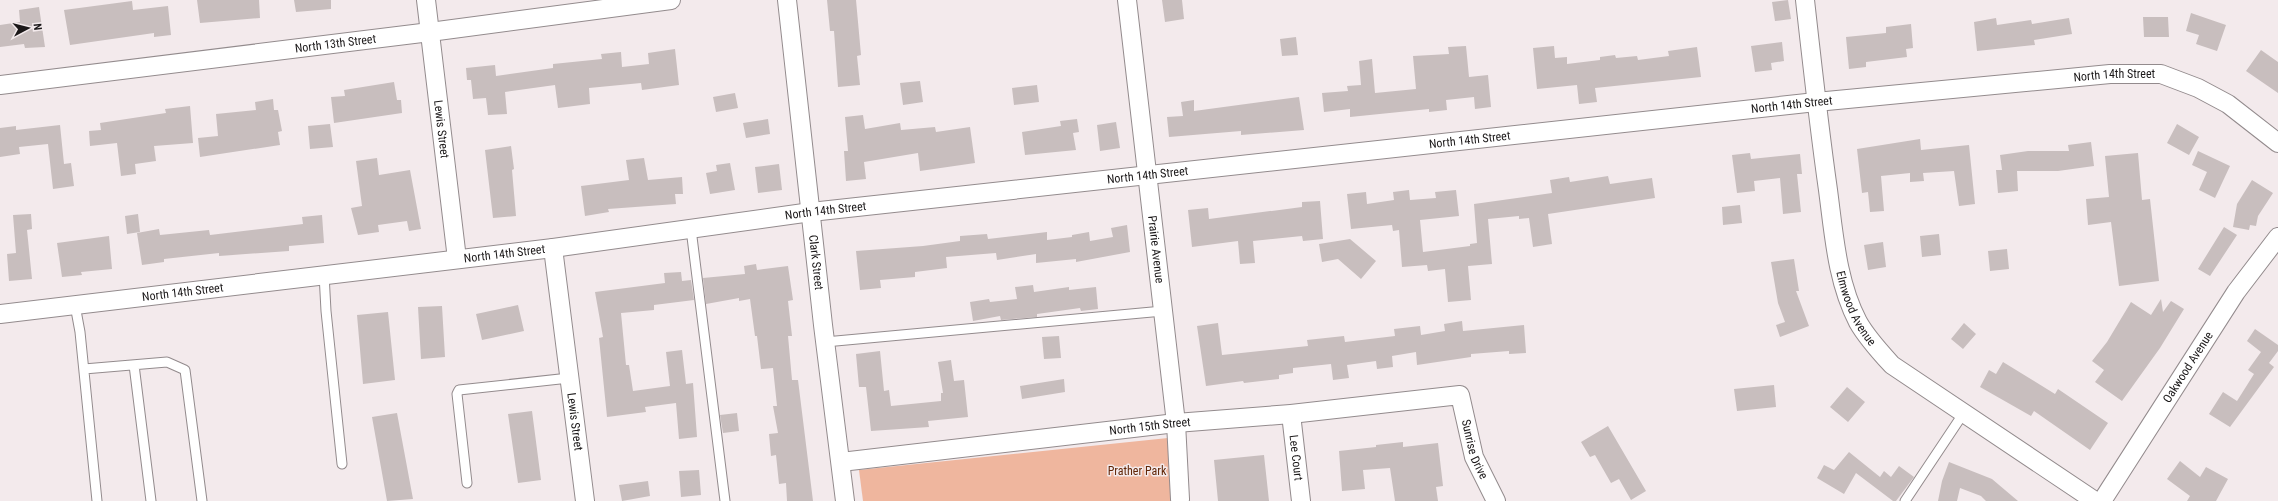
<svg xmlns="http://www.w3.org/2000/svg" width="2278" height="501" font-family="'Roboto Condensed',sans-serif">
	<style>
		.green { fill: #efb69e }
		.building { fill: #c8bebe }
		.lines { fill: none; stroke-linecap: round; stroke-linejoin: round }
		.lane-casing { stroke: #938b8d; stroke-width: 11 }
		.street-casing { stroke: #938b8d; stroke-width: 20 }
		.lane { stroke: #fff; stroke-width: 9 }
		.street { stroke: #fff; stroke-width: 18 }
		.labels { text-anchor: middle; stroke-width: 3; stroke-linejoin: round; paint-order: stroke }
		.street-label { font-size: 12px; fill: #1b1819; stroke: #f3eaec }
		.park-label { font-size: 12px; fill: #612607; stroke: #f3eaec }
	</style>
	<rect width="100%" height="100%" fill="#f3eaec"/>
	<path class="green" d="M1168 438 1171 501H863L859 470Z"/>
	<path class="building" d="M197 0H259L260 18 200 23Z
		M294 0H331V9L296 12Z
		M827 0H856L861 55 857 56 860 85 838 87 834 31H830Z
		M1162 0H1182L1184 19 1165 22Z
		M1788 0 1791 19 1775 21 1772 2Z
		M132 1 133 10 168 6 171 35 154 37V33L70 45 64 10Z
		M39 7 45 47 25 48 24 44 0 47V25L20 22 19 10Z
		M2191 13 2226 25 2217 51 2196 44 2199 35 2186 31Z
		M2143 17H2168L2169 37H2144Z
		M1996 18 1997 25 2031 20 2032 24 2069 18 2072 34 2034 40 2035 45 1977 51 1974 22Z
		M1911 24 1913 48 1906 49 1907 57 1866 62V67L1849 69 1846 37 1886 33V27Z
		M1296 37 1298 55 1282 56 1280 39Z
		M1782 42 1784 61 1771 63 1772 70 1755 72 1751 46Z
		M1466 46 1469 77 1488 75 1491 107 1475 109 1474 97 1446 100 1447 110 1429 112V109L1350 117V109L1324 112 1322 93 1348 91 1347 86 1361 85 1359 61 1372 59 1375 93 1416 89 1413 56 1449 54 1448 47Z
		M1554 46 1555 58 1567 57V64L1600 60V57L1615 55 1616 58 1637 56 1638 60 1669 56 1668 51 1697 47 1701 77 1595 88 1597 102 1579 104 1577 85 1537 89 1533 48Z
		M675 49 679 85 642 90 641 83 589 88 590 104 558 108 555 85 505 92 507 114 488 115 486 98 473 99 471 80H467L466 68 495 65 496 76 553 68V64L602 59 601 54 621 52 622 67 649 64 648 53Z
		M2261 50 2278 62V93L2246 71Z
		M920 81 923 102 903 105 900 83Z
		M394 82 397 100H401L402 113 334 123 331 97 345 96 344 90Z
		M1037 85 1039 102 1014 105 1012 88Z
		M735 93 738 108 716 112 713 97Z
		M1299 97 1304 130 1241 135V131L1169 137 1167 117 1183 116 1181 102 1194 100V111Z
		M273 99 274 110H278L282 131 278 132 280 145 200 157 198 138 218 136 216 114 256 110 255 102Z
		M190 106 193 143 154 146 156 161 135 164 136 174 121 176 117 143 90 146 89 131 101 130 100 123 166 113 165 109Z
		M863 115 865 129 900 123 901 130 935 127 936 132 970 127 975 163 920 171 918 153 864 162 866 179 846 181 844 151H848L845 117Z
		M768 119 770 134 746 138 743 123Z
		M1077 119 1079 132 1073 133 1076 150 1025 155 1022 132 1061 126 1060 121Z
		M1116 122 1120 148 1100 151 1097 125Z
		M330 124 333 147 310 149 308 126Z
		M2177 124 2199 137 2189 155 2167 143Z
		M60 125 64 164 71 163 74 186 53 189 48 144 19 147 20 154 0 157V128L16 126V130Z
		M1920 139 1921 150 1969 145 1975 204 1959 206 1954 171 1923 173 1924 181 1910 182V173L1881 176 1884 211 1870 212 1868 192 1862 193 1857 149Z
		M2091 142 2094 166 2058 171H2017L2018 191 1998 193 1996 170H2002L2000 155 2028 151H2069L2068 145Z
		M511 146 514 169 512 170 516 216 493 218 485 150Z
		M2198 151 2230 166 2215 198 2199 190 2207 172 2192 165Z
		M1750 153 1751 159 1800 154 1802 174H1797L1801 212 1783 214 1780 178 1754 181 1755 191 1737 193 1732 155Z
		M2138 153 2142 200 2150 199 2159 281 2119 286 2111 222 2088 225 2086 199 2109 197 2105 156Z
		M377 158 379 175 410 170 421 229 409 231 407 221 378 225 379 232 358 235 351 208 362 206 356 161Z
		M644 158 648 180 682 177 683 194H675L676 204 608 209 609 212 585 216 581 186 629 180 626 160Z
		M730 163 735 190 710 194 706 173 717 171 716 165Z
		M779 164 782 190 758 193 755 167Z
		M1608 176 1610 184 1652 178 1655 198 1548 214 1552 244 1533 247 1529 218 1519 219V216L1488 219 1492 264 1468 266 1471 300 1448 302 1445 269 1428 271 1427 265 1402 267 1399 230 1393 231 1392 225 1351 229 1347 194 1366 192 1367 204 1394 200 1393 192 1409 190 1410 200 1436 198 1435 192 1456 190 1459 216 1420 220 1423 252 1470 246V244L1477 243 1474 204 1552 193 1550 180 1569 177 1570 182Z
		M2252 180 2273 193 2258 216 2256 226 2250 225 2249 230 2233 227 2237 204Z
		M1320 201 1323 239 1303 241 1302 236 1253 241 1255 263 1240 264 1238 241 1192 247 1188 210 1208 208 1209 219 1302 207V202Z
		M1740 205 1742 223 1723 225 1722 207Z
		M31 214 32 229 27 230 32 279 9 281 7 254 16 253 13 215Z
		M138 214 140 232 127 234 125 216Z
		M322 215 324 243 289 246V251L219 256V253L164 259V262L142 265 137 233 159 229 160 235 209 230 210 235 303 224 302 217Z
		M1127 225 1130 252 1076 262V259L1036 263V254L997 260 996 253 946 257 947 268 915 272V277L880 280 881 288 860 290 856 251 923 246 960 241V236L987 234 988 239 1047 232V240L1072 237V235L1089 232 1090 241 1113 237 1111 228Z
		M2224 227 2237 235 2210 276 2198 269Z
		M1939 234 1941 255 1922 257 1920 236Z
		M109 236 112 269 81 272 82 275 62 277 57 243Z
		M1350 239 1376 261 1361 279 1338 259 1322 262 1319 244Z
		M1883 242 1886 267 1868 270 1864 245Z
		M2007 249 2009 269 1990 271 1988 251Z
		M1794 259 1799 291H1796L1809 326 1780 337 1776 325 1785 322 1778 303 1771 262Z
		M756 264 757 270 788 266 793 300 788 301 792 336H788L792 380H798L813 501H787L786 483 779 484 776 455 771 456 769 434 778 433 773 406H777L773 368 761 369 757 336H755L750 299 739 301V298L706 304 703 278 745 274 744 266Z
		M681 272 682 281 691 280 694 300 654 305V310L621 313 626 365H629L633 391 670 386 666 352 682 350 686 384 693 383 697 437 679 439 676 403 645 407 646 412 607 417 599 338 603 337 595 292 665 283 664 273Z
		M1033 285 1034 292 1069 287V290L1096 287 1098 309 1081 311 1080 308 1037 314V317L1001 320 1000 316 973 321 970 302 989 299 990 302 1017 299 1015 287Z
		M2161 299 2163 312 2171 301 2184 309 2160 348 2122 401 2095 382 2104 370 2092 361 2107 342 2131 302 2151 315Z
		M518 305 524 331 482 340 476 314Z
		M442 306 445 357 421 359 418 307Z
		M388 312 395 380 363 384 357 315Z
		M1462 321 1463 331 1524 325 1526 353 1509 354V351L1471 354V357L1417 365 1416 352 1392 356 1393 367 1377 369 1376 361 1347 365 1349 378 1333 380 1331 364 1293 368V373L1279 375V379L1244 383 1243 381 1206 386 1197 326 1218 323 1222 355 1308 346 1307 340 1344 336 1345 342 1395 336 1394 329 1420 326 1421 335 1445 331 1444 324Z
		M1964 323 1976 334 1963 349 1951 339Z
		M2255 329 2278 345V351L2269 363 2274 367 2230 427 2209 414 2223 392 2237 401 2254 374 2248 370 2261 352 2247 341Z
		M1059 336 1061 358 1044 359 1042 337Z
		M880 351 884 391 889 390 891 406 941 401V393H943L938 362 951 360 954 381 964 380 968 417 928 421 929 427 871 431 866 387H859L856 354Z
		M2003 362 2055 394 2058 389 2108 423 2090 450 2034 411 2031 416 1980 387 1989 370 1996 374Z
		M1064 379 1065 392 1022 399 1020 386Z
		M1774 385 1776 407 1737 411 1734 389Z
		M1847 387 1865 402 1848 422 1830 407Z
		M532 411 541 480 518 483 508 414Z
		M397 413 413 499 387 501 372 417Z
		M737 413 739 431 723 433 720 415Z
		M1608 426 1646 491 1631 500 1619 479 1611 483 1595 455 1590 457 1581 442Z
		M1403 442V447L1438 443 1443 486 1436 487 1438 501H1395L1390 468 1363 470 1365 489 1342 491 1339 451 1376 447V445Z
		M1849 452 1880 477 1884 471 1891 477 1899 466 1914 477 1896 501H1893L1856 473 1844 494 1817 478 1824 465 1834 470Z
		M1264 455 1269 501H1218L1214 460Z
		M2180 461 2200 477 2206 467 2228 479 2216 501H2187L2190 496 2167 479Z
		M1949 462 1992 479 2018 501H1986L1981 496 1960 488 1957 501H1938L1942 481Z
		M699 470 701 495 681 497 679 471Z
		M648 481 650 496 622 501 619 485Z"/>
	<g class="lines">
		<defs>
			<path id="lane" d="M691 229 725 501
				M324 274 326 311 342 464
				M75 305 80 332 97 501
				M825 342 1163 311
				M134 365 151 501
				M84 369 167 362 185 370 202 501
				M467 483 457 394 459 390 569 378
				M1905 501 1963 414"/>
			<g id="street">
				<path id="s1" d="M426 0 457 259"/>
				<path id="s2" d="M787 0 823 325 845 501"/>
				<path id="s3" d="M1127 0 1176 423 1180 499"/>
				<path id="s4" d="M1805 0C1812 63 1819 127 1828 190 1834 235 1837 282 1858 322 1867 338 1880 352 1892 365L2095 501"/>
				<path id="s5" d="M0 85 430 32 671 0"/>
				<path id="s6" d="M553 248 585 501"/>
				<path id="s7" d="M0 314 553 248 811 212 1816 102 2110 74H2161L2198 88 2228 104 2278 143"/>
				<path id="s8" d="M1291 414 1301 501"/>
				<path id="s9" d="M841 462 1176 423 1291 414 1460 395 1474 457 1496 501"/>
				<path id="s10" d="M2102 501 2236 292 2278 237"/>
			</g>
		</defs>
		<use href="#lane" class="lane-casing"/>
		<use href="#street" class="street-casing"/>
		<use href="#lane" class="lane"/>
		<use href="#street" class="street"/>
	</g>
	<g class="labels">
		<g class="street-label">
			<text dy="4" stroke="none"><textPath href="#s5" startOffset="338">North 13th Street</textPath></text>
			<text dy="4" stroke="none"><textPath href="#s7" startOffset="2128">North 14th Street</textPath></text>
			<text dy="4" stroke="none"><textPath href="#s7" startOffset="1804">North 14th Street</textPath></text>
			<text dy="4" stroke="none"><textPath href="#s1" startOffset="130">Lewis Street</textPath></text>
			<text dy="4" stroke="none"><textPath href="#s7" startOffset="1480">North 14th Street</textPath></text>
			<text dy="4" stroke="none"><textPath href="#s7" startOffset="1156">North 14th Street</textPath></text>
			<text dy="4" stroke="none"><textPath href="#s7" startOffset="832">North 14th Street</textPath></text>
			<text dy="4" stroke="none"><textPath href="#s3" startOffset="251">Prairie Avenue</textPath></text>
			<text dy="4" stroke="none"><textPath href="#s7" startOffset="508">North 14th Street</textPath></text>
			<text dy="4" stroke="none"><textPath href="#s2" startOffset="264">Clark Street</textPath></text>
			<text dy="4" stroke="none"><textPath href="#s7" startOffset="184">North 14th Street</textPath></text>
			<text dy="4" stroke="none"><textPath href="#s4" startOffset="314">Elmwood Avenue</textPath></text>
			<text dy="4" stroke="none"><textPath href="#s10" startOffset="159">Oakwood Avenue</textPath></text>
			<text dy="4" stroke="none"><textPath href="#s6" startOffset="175">Lewis Street</textPath></text>
			<text dy="4" stroke="none"><textPath href="#s9" startOffset="311">North 15th Street</textPath></text>
			<text dy="4" stroke="none"><textPath href="#s9" startOffset="679">Sunrise Drive</textPath></text>
			<text dy="4" stroke="none"><textPath href="#s8" startOffset="44">Lee Court</textPath></text>
		</g>
		<g class="park-label">
			<text x="1137" y="475">Prather Park</text>
		</g>
	</g>
	<g transform="translate(28 28) rotate(83)" stroke="#f3eaec" stroke-width="3" paint-order="stroke">
	<path d="M0-3L7 15L0 10L-7 15Z" fill="#1b1819"/>
	<text y="-6" font-size="11" font-weight="bold" text-anchor="middle" fill="#1b1819">N</text>
	</g>
</svg>
